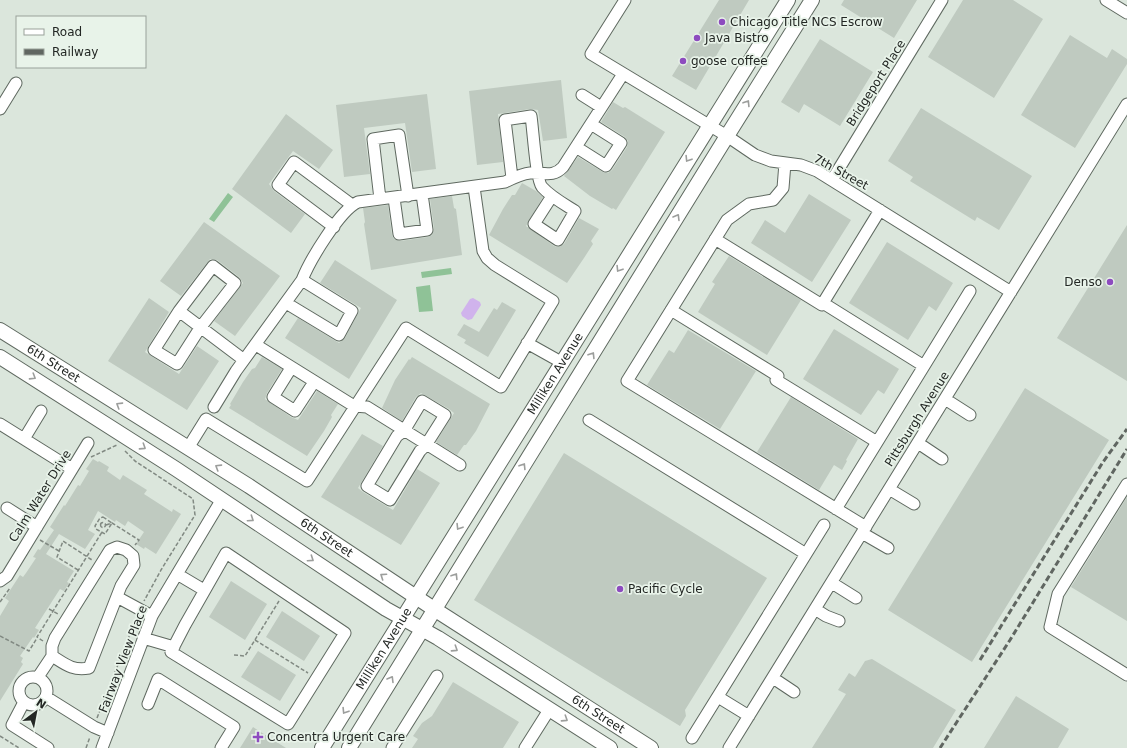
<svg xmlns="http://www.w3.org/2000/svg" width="1127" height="748" font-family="'DejaVu Sans',sans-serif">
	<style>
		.green { fill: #8fc297 }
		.water { fill: #d0b3ec }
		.building { fill: #bfcac0 }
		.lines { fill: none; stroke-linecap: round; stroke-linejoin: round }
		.minor-casing { stroke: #5f6960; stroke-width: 13 }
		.major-casing { stroke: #5f6960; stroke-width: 16 }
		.path { stroke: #818982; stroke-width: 1.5; stroke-dasharray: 4 2; stroke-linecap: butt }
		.minor { stroke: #fff; stroke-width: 11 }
		.major { stroke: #fff; stroke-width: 14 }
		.rail { stroke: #606661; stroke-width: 3; stroke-dasharray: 6 3; stroke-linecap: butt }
		.oneway { stroke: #9c9e9c }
		.poi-dot { fill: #8d4bbf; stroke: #e8f3e9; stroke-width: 1.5 }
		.labels { text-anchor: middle; stroke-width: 3.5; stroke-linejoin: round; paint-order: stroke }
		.poi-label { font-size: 12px; fill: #232724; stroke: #e8f3e9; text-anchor: start }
		.street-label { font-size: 12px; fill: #232724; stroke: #e8f3e9 }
	</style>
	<rect width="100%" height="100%" fill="#dbe6dc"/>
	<path class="green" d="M228 193 233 197 214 222 209 219Z
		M451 268 452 274 422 278 421 272Z
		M430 285 433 311 419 312 416 287Z"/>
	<path class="water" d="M473 298 480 302 481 305 472 319 468 320 462 316 461 313 470 299Z"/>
	<path class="building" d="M719 0H749L696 90 672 76Z
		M844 0H917L894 38 841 5Z
		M963 0H1013L1043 19 994 98 928 57Z
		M1070 35 1107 58 1112 49 1127 59V64L1075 148 1021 115Z
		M820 39 873 72 840 126 804 104 799 113 781 102Z
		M561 80 567 138 543 141 538 110 530 109 498 114 503 162 477 165 469 91Z
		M427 94 436 169 412 172 405 123 364 128 370 174 344 177 336 105Z
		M613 102 623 108 625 107 665 132 616 210 613 208 612 209 590 196 564 176 578 157 603 172 608 173 612 170 627 147 628 141 625 137 601 122Z
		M921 108 1032 176 999 230 977 217 975 221 910 181 913 177 888 161Z
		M286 114 333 150 319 169 293 151 269 184 274 191 305 214 291 233 232 189Z
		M522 183 536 191 543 197 526 226 554 246 558 247 564 244 579 218 599 229 591 241 593 244 584 258 567 283 489 235 503 209 512 195H515Z
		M809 194 851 220 812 282 751 243 765 220 785 233Z
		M452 196 454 208 456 209 462 255 371 270 364 224 365 222 363 208 388 205 392 235 394 239 400 241 428 237 432 235 434 229 430 199Z
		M204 222 280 276 235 336 214 321 243 283 239 277 217 260 210 259 181 296 160 281Z
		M1127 225V381L1057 338Z
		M887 242 953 283 936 311 929 306 908 340 849 303Z
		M729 256 801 300 767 355 698 312 715 284 712 282Z
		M335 260 397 300 349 379 285 338 298 318 339 343 345 338 361 308 320 283Z
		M149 298 169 312 145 352 179 374 197 346 219 361 187 410 108 361Z
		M502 302 516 310 488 357 464 343 466 340 457 335 464 324 479 332 494 308 497 310Z
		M834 329 899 369 884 394 878 390 861 415 803 379Z
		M688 330 756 371 720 429 647 385 669 350 674 353Z
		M262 357 282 369 267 393 265 399 291 417 298 420 317 391 338 404 331 415 332 417 324 431 307 456 229 408 231 405 230 404 243 382 252 369 255 368Z
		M412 357 490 404 476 431 466 445H464L457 455 436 442 454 413 449 409 421 393 416 397 402 421 382 408 395 380 409 359 410 360Z
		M1025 388 1109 440 972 662 888 610Z
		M791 397 858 439 846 460 847 461 842 470 834 465 819 490 757 452Z
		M362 434 383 446 358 488 363 492 393 510 417 469 440 483 401 545 321 497Z
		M564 453 767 578 685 710 686 716 680 726 474 600Z
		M93 459 98 462 99 461 109 467 107 471 120 480 123 475 147 490 144 494 172 512 173 509 181 514 156 554 145 547 144 549 136 544 144 532 128 521 125 526 116 520 115 522 98 511 88 530 95 534 85 549 59 534 46 554 74 571 67 582 69 583 64 591 60 589 35 628 39 630 34 638 33 637 20 656 23 658 21 662 23 664 0 701V616L9 601 5 598 20 575 23 577 26 573 36 558 33 557 38 549 40 550 54 530 50 527 64 505 65 506 78 485 80 486 89 471 86 469Z
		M1127 497V621L1071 587Z
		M231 581 267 604 245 640 209 617Z
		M282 611 320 636 304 661 266 637Z
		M258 651 296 675 280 701 241 677Z
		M872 659 956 710 933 748H812L846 694 838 690 849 673 855 677 865 661Z
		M453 682 519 722 503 748H412L418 739 413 736 422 723 432 716Z
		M1016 696 1069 729 1058 748H984Z
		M253 727 286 748H240Z"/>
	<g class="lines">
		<defs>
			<path id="minor" d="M625 0 591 54 727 136 755 155 771 161 801 165 817 171 1011 292
				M1106 0 1127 13
				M582 95 601 107
				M0 109 16 83
				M576 147 606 166 621 143 591 124
				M785 163 783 188 773 200 749 204 727 220 627 381 866 527
				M512 178 505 120 531 116C533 129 536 180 542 187 551 197 564 204 575 211L558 240 534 224 552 196
				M832 180 942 0
				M394 198 399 234 427 230 422 194
				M380 199 373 139 399 135 408 196
				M334 227 278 185 294 162 352 205
				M715 239 822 305
				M213 266 235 283 200 328 177 364 154 350 179 311Z
				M286 303 339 335 352 311 302 280
				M671 310 778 376
				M179 311 244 360
				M527 343 561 362
				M256 345 354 406 367 407 460 465
				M924 366 970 291
				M291 368 273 397 295 411 314 382
				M776 380 877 442
				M945 399 970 415
				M422 401 445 415 426 445 420 451 390 500 367 486 397 436 404 431Z
				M214 407 236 371 302 280C310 260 340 210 358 202L505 182C513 178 521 174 530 173 543 172 553 178 563 167L623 74
				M589 420 806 554
				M0 424 72 469
				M24 439 41 411
				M918 443 942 459
				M188 448 206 419 307 481 406 328 501 387 553 301 495 265 487 258 483 251 474 187
				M1127 484 1058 594 1050 627 1127 675
				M889 489 914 504
				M7 508 37 527
				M836 509 924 366 823 303 880 210
				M862 533 888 548
				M226 553 345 633 288 724 171 652 185 625Z
				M177 574 204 590
				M0 581 7 576 88 443
				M832 583 856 598
				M117 597 152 616
				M815 609 826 616 839 621
				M143 638 174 647
				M19 691a14 14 0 1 1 28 0a14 14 0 1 1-28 0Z
				M38 677 52 656V646L55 638 110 550 117 547 126 550 133 556 134 565 121 586 89 668C72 671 65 664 52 656
				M773 678 794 692
				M46 697 94 727 108 733
				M718 697 749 716
				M24 702 12 725 48 748
				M148 704 158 679 234 727 221 748
				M692 738 824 525
				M102 748 152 616 222 499
				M392 748 437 676
				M525 748 549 710
				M729 748 1127 104"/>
			<g id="major">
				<path id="s1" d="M0 330 249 486 434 609 651 748"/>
				<path d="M0 357 176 469 386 609 438 638 610 748"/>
				<path id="s2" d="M322 748 788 0"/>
				<path d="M349 748 727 136 812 0"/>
			</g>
		</defs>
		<use href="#minor" class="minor-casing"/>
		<use href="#major" class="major-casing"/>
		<path class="path" d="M125 451 135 461 193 499 195 515 161 570 144 601
			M91 457 117 445
			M103 517 112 523 105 534 96 529 95 526 100 518Z
			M100.5 525a2.5 2.5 0 1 1 5 0a2.5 2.5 0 1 1-5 0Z
			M106 525 112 523 139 540 135 545
			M40 540 59 551
			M78 570 57 557 63 541 92 560
			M0 602 10 588
			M49 609 58 614
			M0 636 29 651 37 638
			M255 640 308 673
			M43 641 37 637 102 532
			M234 655 245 656 279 601
			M97 718 136 619
			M0 736 19 748
			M86 748 90 737"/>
		<use href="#minor" class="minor"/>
		<use href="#major" class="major"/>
		<path class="rail" d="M980 660 1103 462 1127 429
			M940 748 1010 640 1127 449"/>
	</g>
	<defs><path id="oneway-chevron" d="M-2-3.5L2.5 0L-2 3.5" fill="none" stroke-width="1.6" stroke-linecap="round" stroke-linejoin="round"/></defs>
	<g class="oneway">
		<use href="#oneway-chevron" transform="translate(747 103) rotate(-58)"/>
		<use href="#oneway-chevron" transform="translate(688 159) rotate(122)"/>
		<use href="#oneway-chevron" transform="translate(677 217) rotate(-59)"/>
		<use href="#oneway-chevron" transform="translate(619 269) rotate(122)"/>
		<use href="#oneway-chevron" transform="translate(592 355) rotate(-58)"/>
		<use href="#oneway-chevron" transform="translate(33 377) rotate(32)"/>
		<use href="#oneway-chevron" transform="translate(119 405) rotate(-148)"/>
		<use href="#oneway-chevron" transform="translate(143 447) rotate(33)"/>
		<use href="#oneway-chevron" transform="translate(523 466) rotate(-58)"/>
		<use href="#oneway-chevron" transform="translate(218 467) rotate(-148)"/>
		<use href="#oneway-chevron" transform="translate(251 519) rotate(34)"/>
		<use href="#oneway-chevron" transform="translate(459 527) rotate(122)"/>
		<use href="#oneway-chevron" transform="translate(311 559) rotate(34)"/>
		<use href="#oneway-chevron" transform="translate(383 576) rotate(-146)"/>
		<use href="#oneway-chevron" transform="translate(455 576) rotate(-58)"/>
		<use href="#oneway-chevron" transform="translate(455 649) rotate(33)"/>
		<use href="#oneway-chevron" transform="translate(391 679) rotate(-59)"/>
		<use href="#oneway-chevron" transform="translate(345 711) rotate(122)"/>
		<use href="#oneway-chevron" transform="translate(565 719) rotate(33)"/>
	</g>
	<g class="poi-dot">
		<circle cx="722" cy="22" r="4"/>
		<circle cx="697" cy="38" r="4"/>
		<circle cx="683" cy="61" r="4"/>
		<circle cx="1110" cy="282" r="4"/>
		<circle cx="620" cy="589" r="4"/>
		<path d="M256 731h4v4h4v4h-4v4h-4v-4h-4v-4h4z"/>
	</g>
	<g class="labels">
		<g class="poi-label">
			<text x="730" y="26">Chicago Title NCS Escrow</text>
			<text x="705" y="42">Java Bistro</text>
			<text x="691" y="65">goose coffee</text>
			<text x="1102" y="286" text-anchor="end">Denso</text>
			<text x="628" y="593">Pacific Cycle</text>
			<text x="267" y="741">Concentra Urgent Care</text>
		</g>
		<g class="street-label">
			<text transform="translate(876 83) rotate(-58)" y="4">Bridgeport Place</text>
			<text transform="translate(841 172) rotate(29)" y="4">7th Street</text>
			<text dy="4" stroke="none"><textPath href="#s1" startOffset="63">6th Street</textPath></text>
			<text dy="4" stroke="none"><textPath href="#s2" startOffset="441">Milliken Avenue</textPath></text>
			<text transform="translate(917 419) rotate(-58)" y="4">Pittsburgh Avenue</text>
			<text transform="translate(40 496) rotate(-58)" y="4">Calm Water Drive</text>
			<text dy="4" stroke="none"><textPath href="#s1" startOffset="387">6th Street</textPath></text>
			<text dy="4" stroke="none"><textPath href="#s2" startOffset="117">Milliken Avenue</textPath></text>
			<text transform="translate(123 659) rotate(-69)" y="4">Fairway View Place</text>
			<text dy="4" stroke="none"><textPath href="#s1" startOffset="711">6th Street</textPath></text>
		</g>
	</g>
	<rect x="16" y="16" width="130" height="52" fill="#e8f3e9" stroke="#99a19a"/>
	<rect x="24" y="29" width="20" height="6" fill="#ffffff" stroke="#99a19a"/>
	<text x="52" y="36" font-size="12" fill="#232724">Road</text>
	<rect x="24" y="49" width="20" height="6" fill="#606661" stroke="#99a19a"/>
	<text x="52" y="56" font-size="12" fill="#232724">Railway</text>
	<g transform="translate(36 712) rotate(32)" stroke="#e8f3e9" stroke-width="3" paint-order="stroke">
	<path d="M0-3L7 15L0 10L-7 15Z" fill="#232724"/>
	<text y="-6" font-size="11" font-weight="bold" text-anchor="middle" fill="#232724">N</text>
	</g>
</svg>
